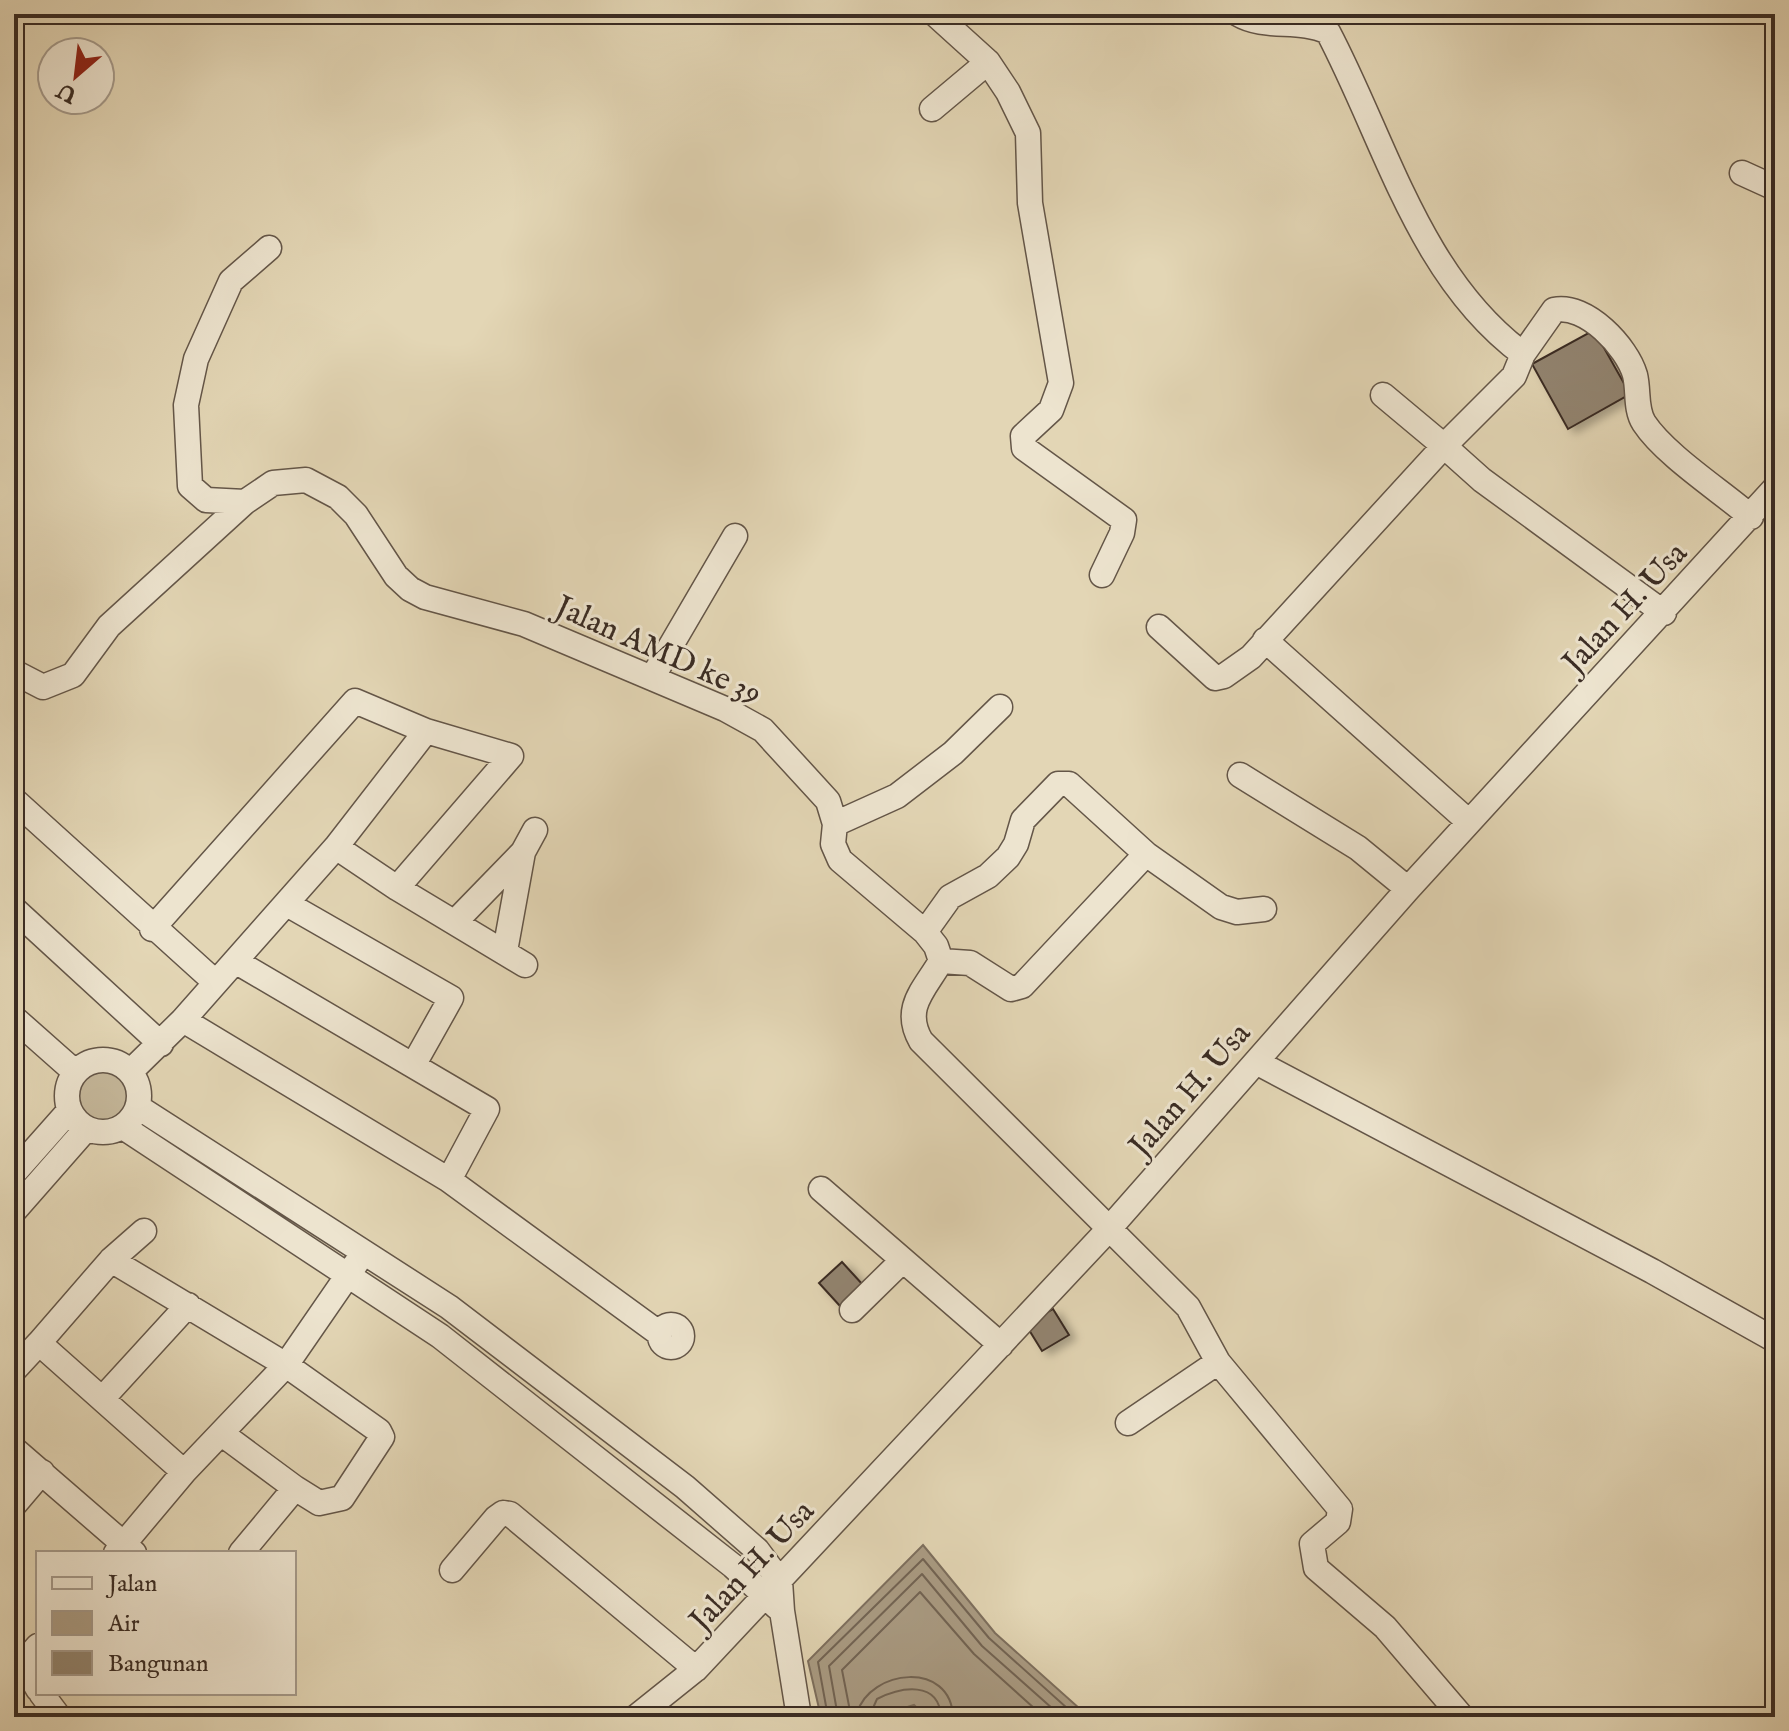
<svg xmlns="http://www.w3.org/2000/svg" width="1789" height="1731" font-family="'IM FELL English',serif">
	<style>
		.green { fill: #c6b99c; stroke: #807260; stroke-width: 2 }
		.water { fill: #aa9c84; stroke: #7d6f5e; stroke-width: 2 }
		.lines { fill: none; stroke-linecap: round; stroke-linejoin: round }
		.shore { stroke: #726454; stroke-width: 2 }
		.building { fill: #92846f; stroke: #3a2c24; stroke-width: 2; filter: url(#shadow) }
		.minor-casing { stroke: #645648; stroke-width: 27 }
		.minor { stroke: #ede4cf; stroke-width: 24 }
		.labels { text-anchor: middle; stroke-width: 6; stroke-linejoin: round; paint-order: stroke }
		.street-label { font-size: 32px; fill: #3a2c24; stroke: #ede4cf }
	</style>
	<defs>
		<filter id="shadow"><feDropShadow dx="7" dy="4" stdDeviation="4" flood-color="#0004"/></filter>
	</defs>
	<rect width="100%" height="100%" fill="#e3d6b5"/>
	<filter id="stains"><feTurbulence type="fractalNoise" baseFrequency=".0025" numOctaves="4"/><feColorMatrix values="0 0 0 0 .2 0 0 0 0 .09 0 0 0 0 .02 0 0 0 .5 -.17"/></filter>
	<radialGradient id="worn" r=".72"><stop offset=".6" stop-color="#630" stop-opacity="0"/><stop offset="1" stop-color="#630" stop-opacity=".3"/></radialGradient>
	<path class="green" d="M66 1106a36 36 0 1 1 72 0a36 36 0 1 1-72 0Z"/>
	<path class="water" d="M923 1545 995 1633 1089 1717H926L914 1705 876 1717H821L808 1661Z"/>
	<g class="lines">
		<path class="shore" d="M828 1717 818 1662 923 1559 989 1638 1077 1717
			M838 1717 829 1666 922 1574 982 1646 1062 1717
			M869 1717 877 1699C901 1687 939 1680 941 1717
			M953 1717C951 1660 870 1669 857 1713L850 1711 842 1670 920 1592 974 1654 1044 1717"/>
	</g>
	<path class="building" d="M1594 330 1630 394 1568 429 1532 364Z
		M842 1262 863 1285 840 1306 819 1283Z
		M1053 1309 1069 1335 1042 1351 1026 1325Z"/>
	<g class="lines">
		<defs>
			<path id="minor" d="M935 14 988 62 1008 92 1028 133 1030 203 1061 383 1051 410 1023 436 1024 448 1124 520 1122 533 1102 575
				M1238 14C1265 30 1299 18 1328 32 1386 142 1419 277 1523 354L1514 376 1444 446 1482 480 1664 613
				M932 109 988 62
				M1742 173 1775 188
				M1523 354 1554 310C1586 303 1627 347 1635 375 1639 391 1635 409 1644 423 1665 455 1721 491 1751 517
				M245 502 206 500 190 486 186 405 196 359 231 281 269 248
				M1159 627 1215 678 1224 676 1251 657 1444 446 1383 395
				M1265 640 1469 822
				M14 672 43 687 73 675 109 626 245 502 273 483 306 480 338 497 356 515 396 576 410 589 425 597 524 624 725 709 763 730 828 801 835 824 833 844 840 860 925 932 936 946 941 961C924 990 902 1008 921 1041L1188 1307 1218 1362 1340 1509 1338 1522 1312 1544 1316 1568 1385 1627 1462 1717
				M652 678 735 536
				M1240 775 1358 848 1408 889
				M14 800 214 981
				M835 824 897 796 953 753 1000 707
				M336 847 397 888 525 965
				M287 904 451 998 414 1064
				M14 909 161 1044
				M455 922 523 852 535 830
				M152 929 355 701 426 731
				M925 932 950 897 988 876 1008 857 1016 844 1023 820 1058 784H1069L1146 854
				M505 951 523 852
				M235 961 487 1109 449 1180
				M941 961 970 963 1011 989 1022 986 1146 854 1221 907 1237 912 1264 909
				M14 1018 75 1072
				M183 1020 449 1180 660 1334
				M67 1096a36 36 0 1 1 72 0a36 36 0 1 1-72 0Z
				M1256 1062 1652 1271 1775 1340
				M130 1072 183 1020 336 847 426 731 511 756 397 888
				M138 1107 449 1307 685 1487 757 1550 780 1581 782 1611 799 1717
				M123 1127 440 1336 733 1566 777 1607
				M14 1173 69 1111
				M821 1189 903 1260
				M14 1211 86 1129
				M144 1231 111 1260 39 1343 184 1472
				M111 1260 286 1365 379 1431 382 1437 342 1498 319 1503 295 1488 241 1553
				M852 1310 903 1260 1001 1345
				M660 1336a11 11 0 1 1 22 0a11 11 0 1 1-22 0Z
				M14 1370 39 1343
				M102 1399 188 1305
				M1128 1423 1218 1362
				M222 1434 295 1488
				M14 1449 134 1553
				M14 1505 42 1472
				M116 1553 184 1472 286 1365 357 1262
				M452 1570 496 1518 503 1513 510 1514 696 1669
				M38 1646 23 1663 38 1689
				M41 1693 59 1717
				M636 1717 696 1669 1108 1230 1408 889 1775 488"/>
		</defs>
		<use href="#minor" class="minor-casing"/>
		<use href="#minor" class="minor"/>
	</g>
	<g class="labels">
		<g class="street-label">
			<text transform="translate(1624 607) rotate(-47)" y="11">Jalan H. Usa</text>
			<text transform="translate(659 649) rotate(24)" y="11">Jalan AMD ke 39</text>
			<text transform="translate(1189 1089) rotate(-49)" y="11">Jalan H. Usa</text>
			<text transform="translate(751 1565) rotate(-47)" y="11">Jalan H. Usa</text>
		</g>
	</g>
	<rect width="1789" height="1731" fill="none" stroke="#e3d6b5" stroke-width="48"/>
	<rect x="16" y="16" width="1757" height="1699" fill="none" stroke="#3a2c24" stroke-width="4"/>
	<rect x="24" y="24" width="1741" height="1683" fill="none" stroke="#3a2c24" stroke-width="2"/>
	<rect x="36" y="1551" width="260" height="144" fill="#ede4cf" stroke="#a59a8b" stroke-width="2"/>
	<rect x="52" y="1577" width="40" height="12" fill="#ede4cf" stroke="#a59a8b" stroke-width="2"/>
	<text x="108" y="1591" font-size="24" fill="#3a2c24">Jalan</text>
	<rect x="52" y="1611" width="40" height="24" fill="#aa9c84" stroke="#a59a8b" stroke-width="2"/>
	<text x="108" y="1631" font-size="24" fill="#3a2c24">Air</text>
	<rect x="52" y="1651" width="40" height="24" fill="#92846f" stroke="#a59a8b" stroke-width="2"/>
	<text x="108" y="1671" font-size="24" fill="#3a2c24">Bangunan</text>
	<g transform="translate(76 76) rotate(208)"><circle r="38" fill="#ede4cf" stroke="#a59a8b" stroke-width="2"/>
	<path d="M0-6L14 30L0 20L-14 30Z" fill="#8f2418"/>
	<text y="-12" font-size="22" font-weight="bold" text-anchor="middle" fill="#3a2c24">U</text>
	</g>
	<rect width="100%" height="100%" filter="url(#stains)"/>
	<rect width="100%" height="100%" fill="url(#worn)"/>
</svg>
